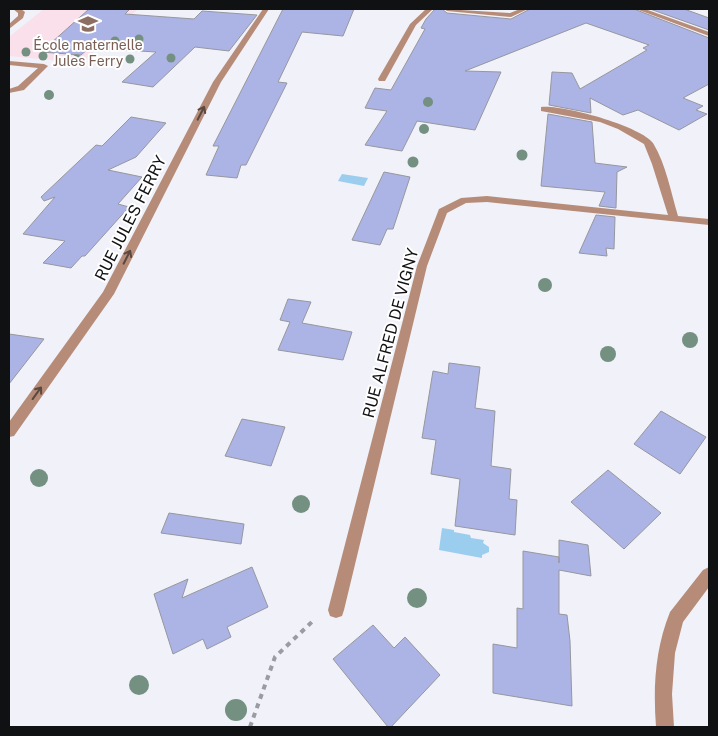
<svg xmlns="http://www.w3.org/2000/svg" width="718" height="736" font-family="'Public Sans',sans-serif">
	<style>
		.education { fill: #f9e0ea }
		.water { fill: #9bcdef }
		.building { fill: #acb4e5; stroke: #96979e }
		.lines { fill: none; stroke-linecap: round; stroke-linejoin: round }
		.path { stroke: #9b9ca2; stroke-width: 4; stroke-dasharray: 5 5; stroke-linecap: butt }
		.service { fill: #b68c78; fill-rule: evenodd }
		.minor { fill: #b68c78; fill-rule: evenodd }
		.tertiary { fill: #b68c78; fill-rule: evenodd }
		.tree { fill: #749081 }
		.oneway { stroke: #5b4840 }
		.labels { text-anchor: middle; stroke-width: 4; stroke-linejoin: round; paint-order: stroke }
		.far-education-label { font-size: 14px; fill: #785e54; stroke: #fff }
		.street-label { font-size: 16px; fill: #101113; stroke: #fff }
	</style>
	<rect width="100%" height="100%" fill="#f0f1f9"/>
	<path class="education" d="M44 9H138L82 63 9 56V37Z"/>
	<path class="water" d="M342 174 368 178 364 186 338 181Z
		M442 528 454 530V532L470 535 471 538 484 540 483 543 489 547V552L482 555V558L439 550Z"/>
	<path class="building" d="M89 9H130L125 14 194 19 202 11 257 15 229 51 195 47 153 87 122 82 156 52 89 48 81 55 41 52Z
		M283 9H354L343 36 302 32 278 82 287 83 246 165H241L237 178 206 175 219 146H213Z
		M435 9H442L447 13 511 19 530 9H634L709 38V84L683 98 703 106 696 110 707 114 679 130 638 110 623 115 590 98 591 113 549 105 552 72 572 73 580 89 647 50 643 48 649 45 586 23 465 71 501 72 475 130 417 121 402 151 365 145 387 111 365 108 375 88 391 90 425 29 421 28 426 19Z
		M650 9H684L709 18V30Z
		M548 114 592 122 595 163 627 167 617 172 616 208 599 206 605 192 541 186Z
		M131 117 166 123 136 157 108 170 142 177 118 204 129 207 85 256H82L71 268 43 263 65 241 23 234 55 197 44 201 41 197 96 145 102 146Z
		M384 172 410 177 393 229H387L380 245 352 240Z
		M596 215 615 217 614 249 606 248 607 256 579 253Z
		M288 299 311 302 302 323 352 332 343 360 278 350 290 322 280 320Z
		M9 334 44 339 9 384Z
		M449 363 480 367 475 408 495 411 491 466 511 469 509 499 517 500 515 535 455 526 460 479 431 474 436 440 422 438 433 371 448 374Z
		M661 411 706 437 680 474 634 444Z
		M242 419 285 427 271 466 225 456Z
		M608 470 661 513 624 549 571 502Z
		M169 513 244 524 241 544 161 533Z
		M559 540 588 545 591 576 559 570V614L567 615 570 641 572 706 493 693V644L517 648V608L523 609V551L559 557V563Z
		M252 567 268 607 227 627 231 637 207 649 203 639 173 654 154 594 188 579 182 598Z
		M373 625 394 648 405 637 440 675 391 727H388L333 659Z"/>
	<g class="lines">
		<path class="path" d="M250 727 275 657 315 619"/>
		<path class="service" d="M9 61 44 64 48 66 24 90 9 93V89L18 86 38 68 9 65Z"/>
		<path class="minor" d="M13 9H21L25 12 23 18 9 29V24L18 16V13Z
			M426 9H433L416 25 385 81H379L378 79 410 24Z
			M444 9 510 13 520 9H528L511 17 447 11Z
			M541 107C561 104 641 126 653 143 666 164 671 193 678 216L709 219V225L487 202 466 203 447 213 427 266 344 610 342 616 336 618 330 616 328 610 417 266 439 209 461 198 487 196 668 215 652 164 644 144 618 129 600 122 541 111Z"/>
		<path class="tertiary" d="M263 9H269L221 82 114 294 14 436 9 437V422L103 292 213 82Z
			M636 9H645L709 32V36Z
			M709 567V587L683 622 675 653 672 694 674 727H656C653 688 655 649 670 612L703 570Z"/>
	</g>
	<g class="tree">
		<circle cx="139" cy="39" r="4.5"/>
		<circle cx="115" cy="41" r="4.5"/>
		<circle cx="26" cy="52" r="4.5"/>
		<circle cx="43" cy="56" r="4.5"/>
		<circle cx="171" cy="58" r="4.5"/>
		<circle cx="77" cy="59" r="4.5"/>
		<circle cx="130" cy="59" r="4.5"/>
		<circle cx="49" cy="95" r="5"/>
		<circle cx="428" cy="102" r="5"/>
		<circle cx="424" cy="129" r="5"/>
		<circle cx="522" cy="155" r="5.5"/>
		<circle cx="413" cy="162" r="5.5"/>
		<circle cx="545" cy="285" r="7"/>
		<circle cx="690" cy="340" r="8"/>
		<circle cx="608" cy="354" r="8"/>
		<circle cx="39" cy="478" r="9"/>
		<circle cx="301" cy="504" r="9"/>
		<circle cx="417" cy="598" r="10"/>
		<circle cx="139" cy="685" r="10"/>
		<circle cx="236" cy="710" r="11"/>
	</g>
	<defs><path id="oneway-shaft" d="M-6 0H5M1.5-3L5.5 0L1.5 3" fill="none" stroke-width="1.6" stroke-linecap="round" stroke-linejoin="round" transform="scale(1.25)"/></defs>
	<g class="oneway">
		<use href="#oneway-shaft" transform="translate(201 113) rotate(-63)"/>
		<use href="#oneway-shaft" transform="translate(127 257) rotate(-63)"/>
		<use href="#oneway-shaft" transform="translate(37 393) rotate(-54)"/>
	</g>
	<defs>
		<symbol id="school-bare" viewBox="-9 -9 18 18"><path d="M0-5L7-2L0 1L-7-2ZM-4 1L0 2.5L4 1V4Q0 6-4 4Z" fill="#8d6e63" stroke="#fff" stroke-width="2.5" paint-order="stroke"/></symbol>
	</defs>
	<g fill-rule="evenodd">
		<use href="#school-bare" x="74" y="10" width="28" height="28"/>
	</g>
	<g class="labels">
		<g class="far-education-label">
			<text x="88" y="50">École maternelle<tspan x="88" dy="16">Jules Ferry</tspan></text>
		</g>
		<g class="street-label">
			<text transform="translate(130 218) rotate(-63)" y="6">RUE JULES FERRY</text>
			<text transform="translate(390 333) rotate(-75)" y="6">RUE ALFRED DE VIGNY</text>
		</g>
	</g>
	<rect width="718" height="736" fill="none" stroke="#101113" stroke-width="20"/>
</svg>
